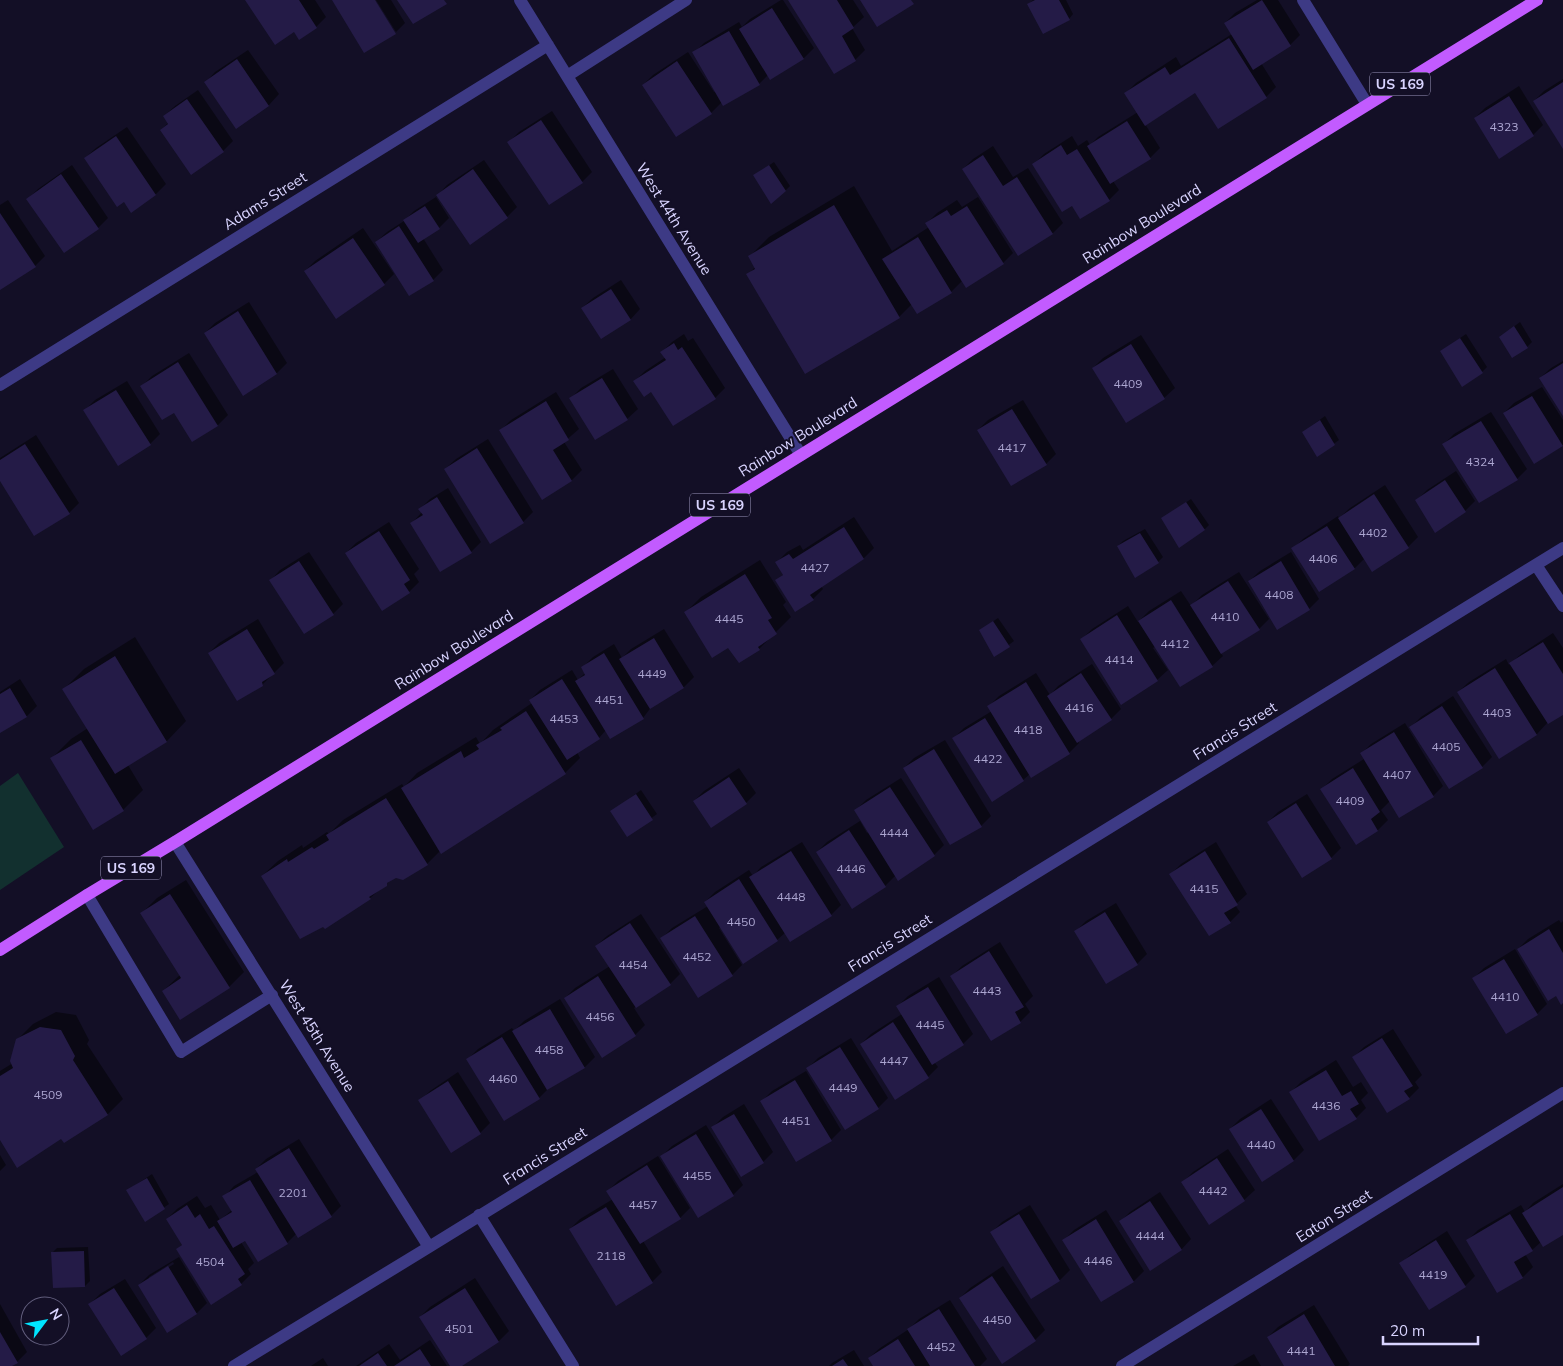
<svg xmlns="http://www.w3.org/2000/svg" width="1563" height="1366" font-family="Mulish,sans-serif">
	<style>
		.green { fill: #12302f }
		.shadow { fill: #0007; fill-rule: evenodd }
		.building { fill: #241b47 }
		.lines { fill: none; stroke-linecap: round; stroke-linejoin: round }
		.lane { stroke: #3d3a85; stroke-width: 12 }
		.street { stroke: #3d3a85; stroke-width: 12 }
		.primary { stroke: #c25bff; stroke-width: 12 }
		.labels { text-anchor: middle; stroke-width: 4; stroke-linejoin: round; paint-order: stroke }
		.number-label { font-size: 12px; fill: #aca6d1 }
		.shield { fill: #130f26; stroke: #9e99be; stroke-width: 1 }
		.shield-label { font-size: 14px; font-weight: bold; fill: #d9d4ff }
		.street-label { font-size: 15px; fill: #d9d4ff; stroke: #130f26 }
	</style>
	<rect width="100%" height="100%" fill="#130f26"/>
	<path class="green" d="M18 773 64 847 0 890V786Z"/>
	<path class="shadow" d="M246 0H315L326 17 316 27 294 31Z
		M376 0H391L405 23 396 32Z
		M781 0H783L814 48 804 58 771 79 768 75 759 84 722 102 711 113 677 135 643 85 653 75 688 52 714 92 716 91 694 53 704 43 739 22 742 27 750 19Z
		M790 0H853L864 17 852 28 865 50 855 60Z
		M1033 0H1066L1073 14 1069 19 1029 4Z
		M1257 0H1278L1300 35 1290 45 1261 63 1276 87 1266 97 1219 127 1196 91 1145 124 1160 148 1150 158 1113 181 1119 190 1109 200 1072 204 1034 164 1044 154 1072 136 1078 146 1087 140 1090 145 1098 137 1138 112 1126 93 1136 83 1176 57 1181 66 1232 34 1225 23 1235 13Z
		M248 50 279 94 269 105 236 127 205 83 215 72Z
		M1563 79V147L1534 101 1544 91Z
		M1519 86 1543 125 1533 135 1475 118 1485 108Z
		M198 90 233 141 223 151 161 130 169 122 164 116 175 106Z
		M552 111 592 172 582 182 509 142 519 132Z
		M127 127 166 184 156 194 131 211 124 201 85 158 96 148Z
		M993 146 1013 177 1028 168 1063 223 1053 233 1018 254 963 169 973 159Z
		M484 160 517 207 507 217 438 196 436 197 449 218 439 228 423 238 443 270 433 280 410 295 376 242 387 232 404 221 414 211 436 197 447 185Z
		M774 162 790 186 785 191 755 175Z
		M72 165 108 218 98 228 65 251 28 199 38 189Z
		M854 186 892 251 929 227 927 223 937 213 957 200 962 207 978 197 1013 253 1003 263 963 280 951 292 917 313 912 304 899 317 806 372 748 275 755 267 749 257 769 237Z
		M8 200 45 256 35 266 0 287V205Z
		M363 228 394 274 384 284 305 271 315 261Z
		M621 280 640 309 630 320 582 308 593 298Z
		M249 302 287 363 277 373 243 394 205 333 215 323Z
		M1520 322 1532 342 1527 347 1500 337Z
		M684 334 688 341 693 338 725 388 715 398 652 390 635 381 645 371 666 357 662 352 672 342Z
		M1466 334 1487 367 1482 372 1441 351Z
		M1141 335 1175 388 1164 398 1126 422 1093 368 1103 358Z
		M189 353 228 415 218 425 174 411 142 386 152 376Z
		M1563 361V414L1540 378 1551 368Z
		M613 369 638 409 627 419 595 439 571 398 581 388Z
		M127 381 160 434 150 444 85 410 95 400Z
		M1542 387 1563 420V446L1535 462 1504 413 1514 403Z
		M556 392 579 429 564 442 582 470 572 480 542 498 501 430 511 420Z
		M1023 400 1056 454 1046 464 978 430 988 420Z
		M1491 412 1527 469 1517 479 1444 444 1454 434Z
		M1325 416 1339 440 1318 455 1303 432Z
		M36 435 79 503 69 513 0 479V458Z
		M488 439 533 512 523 522 445 469 456 459Z
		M1456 471 1475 501 1465 511 1417 500 1427 490Z
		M1385 485 1418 537 1408 547 1365 558 1355 568 1319 591 1293 549 1303 539 1338 516 1339 518 1350 508Z
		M448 488 481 542 471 552 441 571 412 523 422 512 420 509 430 499Z
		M1191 499 1209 525 1205 529 1163 518Z
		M854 517 874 548 864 558 821 586 823 589 813 599 777 580 784 574 777 562 787 552 800 545 803 550Z
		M389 522 419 569 414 574 419 582 409 592 346 553 356 543Z
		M1145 529 1163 557 1158 562 1118 546 1123 541Z
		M309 552 343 604 333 614 270 581 280 570Z
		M1291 552 1319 599 1309 609 1249 581 1260 571Z
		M760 560 786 602 783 605 791 617 759 649 728 646 686 612 701 597Z
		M1239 572 1269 619 1259 629 1220 652 1223 656 1212 666 1180 686 1156 646 1153 648 1168 670 1157 680 1082 639 1092 629 1128 606 1138 622 1149 611 1181 591 1191 606 1202 595Z
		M998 618 1014 641 995 655 980 630Z
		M258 619 284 663 262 685 209 653 219 643Z
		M664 629 694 677 684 687 652 706 643 718 606 730 599 738 577 752 580 758 565 773 441 850 427 864 392 879 370 898 262 876 278 861 302 845 303 848 327 832 329 834 343 820 402 784 404 787 417 773 476 737 480 744 493 730 532 703 530 700 540 690 572 670 578 680 586 672 583 667 593 657 614 644 622 658 631 649Z
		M1553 633 1563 648V714L1548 722 1537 734 1500 758 1458 692 1469 682 1506 659 1509 665 1521 654Z
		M135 637 186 721 167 741 128 765 143 790 123 810 51 759 71 739 88 728 64 689 84 669Z
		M1092 664 1121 709 1111 719 1078 741 1079 743 1069 753 1030 774 1023 780 992 800 954 738 964 728 992 711 989 706 999 696 1036 673 1050 695 1058 686Z
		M20 679 37 706 27 716 0 732V692Z
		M1453 696 1492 757 1482 767 1411 727 1421 717Z
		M1405 723 1443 786 1433 796 1390 801 1381 810 1388 820 1378 830 1356 844 1322 789 1332 779 1364 759 1361 754 1371 744Z
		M945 740 991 816 981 826 904 768 914 758Z
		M739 768 756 793 746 803 694 801 704 791Z
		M901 778 944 845 934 855 896 875 885 886 817 852 827 842 860 821 867 833 869 832 856 810 866 800Z
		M641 790 657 814 627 836 611 812Z
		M1307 794 1341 848 1331 858 1268 822 1278 812Z
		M802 842 841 905 831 915 791 941 786 932 777 940 721 926 719 928 742 965 732 975 662 938 672 928 708 906 705 902 715 892 749 870 753 876 761 867Z
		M1216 842 1247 894 1235 905 1240 912 1230 922 1171 874 1181 864Z
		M186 880 244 972 229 987 163 991 181 974 142 913 157 898Z
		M1116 903 1147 954 1137 964 1076 931 1086 921Z
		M641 914 680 974 670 984 634 1008 645 1025 635 1035 565 998 575 988 610 966 596 946 607 936Z
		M1559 920 1561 923 1563 921V1002L1518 949 1528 939Z
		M1000 942 1033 996 1025 1004 1030 1012 1020 1022 952 976 962 966Z
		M1515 949 1547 1004 1537 1014 1474 978 1484 968Z
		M939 977 973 1034 963 1044 934 1062 938 1067 928 1077 861 1044 871 1034 902 1014 898 1006 908 996Z
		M560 999 595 1057 585 1067 549 1088 539 1098 468 1059 478 1049 512 1028 514 1031 524 1021Z
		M56 1012 76 1015 89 1040 87 1044 123 1099 108 1114 64 1142 61 1138H0V1071L13 1063 17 1040 33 1024Z
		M1393 1029 1422 1075 1415 1082 1419 1088 1409 1098 1354 1057 1364 1047Z
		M851 1038 888 1098 878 1108 808 1068 818 1058Z
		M1336 1060 1353 1087 1361 1082 1368 1093 1361 1100 1366 1108 1356 1118 1291 1092 1301 1082Z
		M806 1071 841 1130 831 1140 762 1101 772 1091Z
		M458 1072 490 1123 480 1133 420 1101 430 1091Z
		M1271 1099 1304 1150 1294 1160 1263 1180 1230 1129 1240 1119Z
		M744 1104 773 1152 763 1162 712 1128 723 1117Z
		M706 1125 743 1185 733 1195 662 1156 672 1146Z
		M299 1139 341 1206 331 1216 297 1233 287 1243 246 1239 241 1242 254 1263 248 1269 251 1274 241 1284 177 1249 183 1244 167 1219 177 1209 197 1196 205 1208 211 1205 220 1220 232 1210 224 1197 234 1186 258 1172 256 1169 266 1159Z
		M1228 1149 1255 1190 1244 1200 1183 1182 1193 1172Z
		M0 1155 6 1165 0 1171Z
		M658 1156 690 1208 680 1218 643 1241 662 1272 652 1282 616 1304 570 1229 580 1219 613 1199 608 1191 618 1181Z
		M152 1174 169 1204 146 1220 128 1190Z
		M1563 1184V1233L1541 1242 1532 1250 1525 1254 1533 1267 1523 1277 1468 1240 1478 1230 1521 1205 1525 1212 1533 1203Z
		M1160 1192 1191 1239 1181 1250 1120 1222 1130 1212Z
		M1030 1205 1070 1270 1060 1280 1032 1297 992 1232 1002 1222Z
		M1106 1210 1144 1271 1134 1281 1102 1300 1064 1240 1074 1230Z
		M1447 1231 1475 1276 1465 1286 1430 1309 1401 1264 1411 1254Z
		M88 1247 90 1281 85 1286 52 1253 57 1248Z
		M179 1257 207 1303 197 1313 167 1331 139 1285 149 1275ZM173 1262 174 1264 149 1279V1277Z
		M1003 1266 1045 1330 1035 1340 960 1298 970 1288Z
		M475 1278 509 1331 499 1341 460 1366H451L420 1317 430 1307Z
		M125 1279 156 1328 146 1338 90 1304 100 1294Z
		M950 1300 987 1359 980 1366H875L869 1358 880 1348 909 1329 919 1319Z
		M0 1304 27 1352 17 1362 10 1366H0Z
		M1314 1305 1350 1364 1348 1366H1286L1268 1337 1278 1327Z
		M430 1340 447 1366H356L389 1344 400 1360Z
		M854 1350 864 1366H829L832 1363Z
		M1254 1354 1261 1366H1233Z
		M323 1358 328 1366H311Z"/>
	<path class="building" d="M245 0H299L317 28 299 40 294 32 275 45Z
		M332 0H375L396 34 364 53Z
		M397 0H444L447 4 413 24Z
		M788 0H837L854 28 842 36 856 61 834 74Z
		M860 0H911L914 4 877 27Z
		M1035 0H1059L1070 20 1043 34 1027 4Z
		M1262 0 1291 46 1253 70 1224 23Z
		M772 8 804 59 770 80 739 29Z
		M729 31 760 85 723 106 692 52Z
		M1229 38 1267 98 1218 129 1195 93 1145 126 1124 93 1165 67 1170 75Z
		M237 59 269 106 236 129 204 82Z
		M677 61 712 114 676 137 642 85Z
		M1563 82V149L1533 101Z
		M1509 96 1534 136 1499 159 1474 118Z
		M187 99 224 152 191 175 160 130 168 124 163 116Z
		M541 120 583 183 549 205 507 142Z
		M1127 121 1151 159 1110 184 1087 146Z
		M116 136 156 195 131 213 124 202 117 207 84 158Z
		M1061 145 1067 155 1077 149 1110 201 1080 219 1072 206 1062 212 1032 164Z
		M983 155 1003 186 1017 177 1053 234 1018 256 962 169Z
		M769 165 786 191 771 204 753 175Z
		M473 169 508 218 470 245 436 195Z
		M61 174 99 229 64 253 26 199Z
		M834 205 900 318 805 374 746 274 755 269 748 256Z
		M425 206 440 229 418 243 403 220Z
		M967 206 1004 264 966 288 925 223 947 210 951 216Z
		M0 213 36 267 0 290Z
		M399 226 434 281 409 296 375 242Z
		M918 237 952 293 917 314 882 259Z
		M353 238 385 285 336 319 304 271Z
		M611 289 631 320 601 339 581 308Z
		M238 311 277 374 243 396 204 333Z
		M1514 326 1528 348 1512 358 1499 337Z
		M1460 338 1483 373 1462 387 1440 351Z
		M674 343 678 350 682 347 716 399 673 426 651 392 644 397 633 381 666 360 660 352Z
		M1131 344 1165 399 1126 423 1092 368Z
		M178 362 218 426 192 442 174 413 162 420 140 386Z
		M1563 363V416L1539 378Z
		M602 378 628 420 595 440 569 398Z
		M116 390 151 445 118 466 83 410Z
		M1532 396 1563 446 1534 464 1503 413Z
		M546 401 569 440 553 450 572 481 542 500 499 430Z
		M1012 409 1047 465 1011 486 977 430Z
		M1320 420 1335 445 1317 457 1302 432Z
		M1481 421 1518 480 1479 503 1442 444Z
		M25 444 70 514 34 536 0 481V460Z
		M477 448 524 523 490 544 444 469Z
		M1445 480 1466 512 1435 533 1415 500Z
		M1374 494 1409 548 1372 572 1338 518Z
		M437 497 472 553 440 572 410 523 423 515 418 509Z
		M1186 502 1205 530 1179 548 1161 518Z
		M1327 526 1355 569 1319 592 1291 548Z
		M844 527 864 559 810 595 814 600 795 612 775 580 783 575 775 562 789 554 793 559Z
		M379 531 410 580 404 584 410 593 382 611 345 553Z
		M1140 533 1159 563 1135 578 1117 546Z
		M299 561 334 615 304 634 269 580Z
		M1281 561 1310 610 1277 630 1248 581Z
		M745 574 772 618 768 620 777 634 758 647 760 650 739 663 728 648 712 658 684 612Z
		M1228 581 1260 630 1221 654 1190 605Z
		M1171 600 1213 667 1180 687 1138 621Z
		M1117 615 1158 681 1121 705 1080 639Z
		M993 621 1010 647 994 657 979 630Z
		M247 629 275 674 262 682 263 686 237 701 208 653Z
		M654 638 684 688 650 709 619 659Z
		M1543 642 1563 674V715L1548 724 1509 663Z
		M604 653 644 719 610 739 575 681 585 675 581 667Z
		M115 656 167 742 115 774 62 689Z
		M1495 668 1537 735 1499 759 1457 692Z
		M1081 673 1112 720 1077 743 1047 696Z
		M562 679 600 739 567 760 529 700Z
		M1026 682 1070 754 1031 778 987 706Z
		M10 688 27 717 0 733V694Z
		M1442 706 1483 768 1449 789 1409 727Z
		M526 711 566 774 441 854 401 788 461 751 464 758 479 749 476 745 502 730 500 728Z
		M985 718 1024 781 992 802 952 738Z
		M1394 732 1434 797 1399 818 1360 753Z
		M81 740 124 811 93 830 50 758Z
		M934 749 982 827 950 845 903 768Z
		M1353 768 1380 812 1371 819 1378 831 1356 845 1320 789Z
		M729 777 747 804 711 828 693 801Z
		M890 787 935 856 898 881 854 810Z
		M636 794 653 820 627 837 610 811Z
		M386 798 428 865 403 880 396 878 387 883V886L369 897 371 899 325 929 323 927 300 939 261 876 287 859 288 862 312 847 314 849 329 840 326 835Z
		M1296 803 1332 859 1302 878 1267 822Z
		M849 830 886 887 852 909 816 852Z
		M791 851 832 916 790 942 749 877Z
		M1205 851 1238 905 1224 913 1231 923 1209 936 1169 874Z
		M739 879 778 941 743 964 704 902Z
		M170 894 230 988 180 1020 162 991 181 978 140 913Z
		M1105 912 1138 965 1106 984 1074 931Z
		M695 916 733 976 698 998 660 938Z
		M630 923 671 985 636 1008 595 946Z
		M1549 929 1563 953V1003L1561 1005 1556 996 1548 1001 1517 949Z
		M989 951 1024 1007 1015 1012 1021 1023 991 1041 950 976Z
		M1504 959 1538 1015 1506 1034 1472 978Z
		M598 976 636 1036 602 1058 564 998Z
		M928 987 964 1045 932 1065 896 1006Z
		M550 1009 585 1068 547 1090 512 1031Z
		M893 1022 929 1078 895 1100 860 1044Z
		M40 1027 61 1030 75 1056 73 1060 108 1115 64 1143 61 1139 17 1168 0 1140V1076L13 1068 10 1061 16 1039Z
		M502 1037 540 1099 504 1121 466 1059Z
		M1382 1038 1413 1086 1404 1091 1410 1099 1387 1113 1352 1057Z
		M840 1047 879 1109 845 1130 806 1068Z
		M1326 1070 1342 1096 1351 1091 1359 1104 1350 1109 1357 1119 1319 1141 1289 1092Z
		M795 1080 832 1141 796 1162 760 1101Z
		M448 1081 481 1134 451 1153 418 1100Z
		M1261 1109 1294 1161 1262 1182 1229 1129Z
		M734 1114 764 1163 741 1177 711 1127Z
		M696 1134 734 1196 698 1218 660 1156Z
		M289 1148 332 1217 298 1238 255 1169Z
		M1217 1158 1245 1201 1209 1225 1181 1182Z
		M647 1165 681 1219 640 1244 606 1191Z
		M147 1178 165 1209 145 1222 126 1190Z
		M250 1180 288 1244 258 1262 245 1241 233 1248 217 1221 232 1212 222 1196Z
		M1563 1187V1235L1543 1247 1522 1213Z
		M1150 1201 1182 1250 1150 1271 1119 1221Z
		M187 1205 195 1218 200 1214 209 1229 214 1226 245 1274 238 1279 242 1285 211 1305 176 1249 182 1245 166 1219Z
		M606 1207 653 1283 616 1306 569 1229Z
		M1019 1214 1060 1281 1031 1299 990 1232Z
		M1510 1214 1533 1251 1514 1262 1523 1278 1497 1293 1466 1240Z
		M1096 1219 1134 1282 1101 1302 1062 1240Z
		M1436 1240 1466 1287 1429 1310 1399 1263Z
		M84 1251 85 1287 53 1288 51 1252Z
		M168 1266 197 1314 167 1333 138 1285Z
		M992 1276 1036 1341 1002 1364 959 1298Z
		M114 1288 147 1339 121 1356 88 1304Z
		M465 1288 499 1342 462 1366H450L419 1317Z
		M939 1309 975 1366H930L907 1329Z
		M1304 1314 1335 1366H1284L1267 1337Z
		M0 1332 18 1363 12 1366H0Z
		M898 1339 915 1366H873L868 1358Z
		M420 1349 431 1366H394Z
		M378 1353 387 1366H359Z
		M843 1359 848 1366H832Z"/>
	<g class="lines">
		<path class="lane" d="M87 895 181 1052 272 995"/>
		<path class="street" d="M520 0 801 455
			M1303 0 1367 104
			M567 76 686 0
			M0 385 548 45
			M1536 565 1563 606
			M175 842 429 1247
			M479 1215 573 1366
			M234 1366 429 1247 1563 548
			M1122 1366 1563 1093"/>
		<path class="primary" d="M0 950 87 895 175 842 1537 0"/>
	</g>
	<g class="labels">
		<g class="number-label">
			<text x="1504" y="131">4323</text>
			<text x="1128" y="388">4409</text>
			<text x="1012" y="452">4417</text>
			<text x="1480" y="466">4324</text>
			<text x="1373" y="537">4402</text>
			<text x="1323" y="563">4406</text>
			<text x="815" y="572">4427</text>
			<text x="1279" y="599">4408</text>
			<text x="1225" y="621">4410</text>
			<text x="729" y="623">4445</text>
			<text x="1175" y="648">4412</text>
			<text x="1119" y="664">4414</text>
			<text x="652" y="678">4449</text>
			<text x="609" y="704">4451</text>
			<text x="1079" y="712">4416</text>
			<text x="1497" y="717">4403</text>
			<text x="564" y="723">4453</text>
			<text x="1028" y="734">4418</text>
			<text x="1446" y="751">4405</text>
			<text x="988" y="763">4422</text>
			<text x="1397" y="779">4407</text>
			<text x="1350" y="805">4409</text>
			<text x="894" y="837">4444</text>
			<text x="851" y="873">4446</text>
			<text x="1204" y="893">4415</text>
			<text x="791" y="901">4448</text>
			<text x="741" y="926">4450</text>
			<text x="697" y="961">4452</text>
			<text x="633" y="969">4454</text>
			<text x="987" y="995">4443</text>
			<text x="1505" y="1001">4410</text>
			<text x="600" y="1021">4456</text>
			<text x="930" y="1029">4445</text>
			<text x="549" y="1054">4458</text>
			<text x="894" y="1065">4447</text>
			<text x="503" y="1083">4460</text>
			<text x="843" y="1092">4449</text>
			<text x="48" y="1099">4509</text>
			<text x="1326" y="1110">4436</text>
			<text x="796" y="1125">4451</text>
			<text x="1261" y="1149">4440</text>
			<text x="697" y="1180">4455</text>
			<text x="1213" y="1195">4442</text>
			<text x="293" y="1197">2201</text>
			<text x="643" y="1209">4457</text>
			<text x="1150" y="1240">4444</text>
			<text x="611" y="1260">2118</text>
			<text x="1098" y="1265">4446</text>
			<text x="210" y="1266">4504</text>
			<text x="1433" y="1279">4419</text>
			<text x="997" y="1324">4450</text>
			<text x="459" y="1333">4501</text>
			<text x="941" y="1351">4452</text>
			<text x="1301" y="1355">4441</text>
		</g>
		<g class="shield">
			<rect x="1370" y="72.5" width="60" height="23" rx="4"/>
			<rect x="690" y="493.5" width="60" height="23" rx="4"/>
			<rect x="101" y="856.5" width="60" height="23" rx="4"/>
		</g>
		<g class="shield-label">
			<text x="1400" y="89">US 169</text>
			<text x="720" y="510">US 169</text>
			<text x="131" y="873">US 169</text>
		</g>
		<g class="street-label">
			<text transform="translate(265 201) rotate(-32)" y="5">Adams Street</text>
			<text transform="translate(674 219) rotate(58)" y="5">West 44th Avenue</text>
			<text transform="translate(1142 224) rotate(-32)" y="5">Rainbow Boulevard</text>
			<text transform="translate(798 437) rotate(-32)" y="5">Rainbow Boulevard</text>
			<text transform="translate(454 650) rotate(-32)" y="5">Rainbow Boulevard</text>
			<text transform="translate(1235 731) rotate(-32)" y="5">Francis Street</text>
			<text transform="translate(890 943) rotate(-32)" y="5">Francis Street</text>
			<text transform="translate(317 1036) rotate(58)" y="5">West 45th Avenue</text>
			<text transform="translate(545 1156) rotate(-32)" y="5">Francis Street</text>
			<text transform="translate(1334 1216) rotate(-32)" y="5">Eaton Street</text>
		</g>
	</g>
	<g transform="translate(45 1321) rotate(58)"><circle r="24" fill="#130f26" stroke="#625e7d"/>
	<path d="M0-4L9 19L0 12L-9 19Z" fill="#00e5ff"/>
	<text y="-8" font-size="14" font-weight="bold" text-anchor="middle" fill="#d9d4ff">N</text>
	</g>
	<path d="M1383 1336v8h95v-8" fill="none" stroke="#d9d4ff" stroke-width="2.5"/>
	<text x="1390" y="1336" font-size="15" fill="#d9d4ff" stroke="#130f26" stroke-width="4" paint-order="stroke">20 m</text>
</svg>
